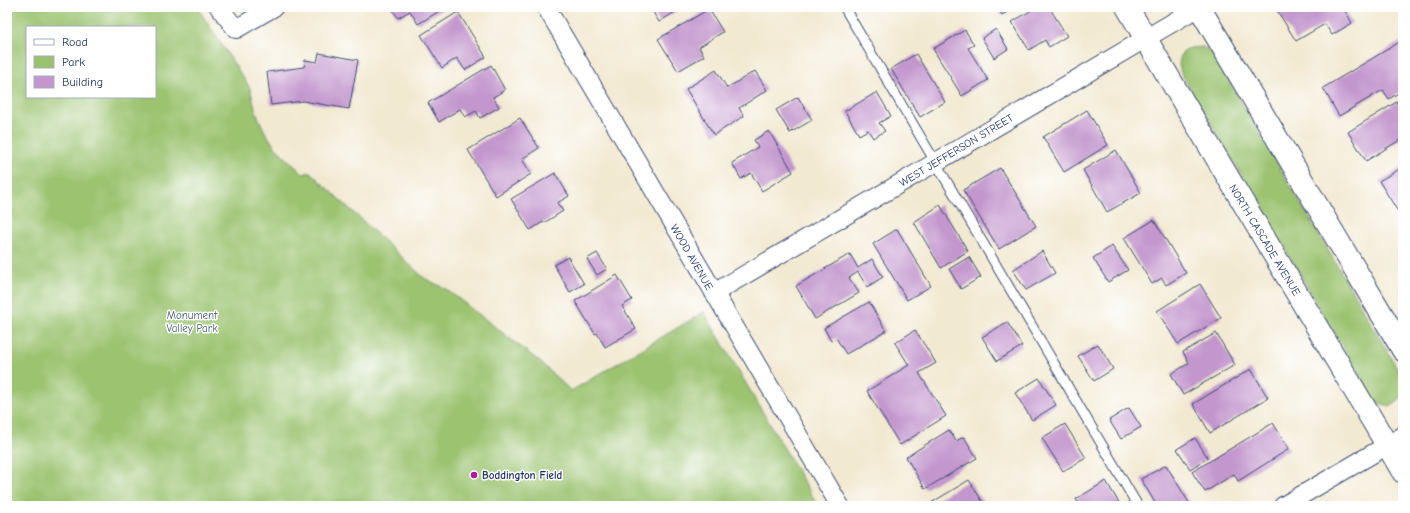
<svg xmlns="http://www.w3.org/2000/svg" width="1410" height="513" font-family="'Comic Neue',sans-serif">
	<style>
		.green { fill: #9bc36f; stroke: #5b7966; fill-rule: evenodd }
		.building { fill: #c397ce }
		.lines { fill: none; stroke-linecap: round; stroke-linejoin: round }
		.lane-casing { stroke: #3b4b6f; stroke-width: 11 }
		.street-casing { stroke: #3b4b6f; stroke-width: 20 }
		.secondary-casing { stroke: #3b4b6f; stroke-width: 24 }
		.lane { stroke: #fff; stroke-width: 9 }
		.street { stroke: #fff; stroke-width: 18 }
		.secondary { stroke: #fff; stroke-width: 22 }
		.poi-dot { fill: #b5179e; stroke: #fff; stroke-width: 1.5 }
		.labels { text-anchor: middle; stroke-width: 3; stroke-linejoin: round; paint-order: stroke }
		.street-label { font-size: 11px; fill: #1b2f5e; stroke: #fff }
		.park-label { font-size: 11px; fill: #415b63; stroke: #fff }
		.poi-label { font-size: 11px; font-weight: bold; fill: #1b2f5e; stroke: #fff; text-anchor: start }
	</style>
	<rect width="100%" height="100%" fill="#fff"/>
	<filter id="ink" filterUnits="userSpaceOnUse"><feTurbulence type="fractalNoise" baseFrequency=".025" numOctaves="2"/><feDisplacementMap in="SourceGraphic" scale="8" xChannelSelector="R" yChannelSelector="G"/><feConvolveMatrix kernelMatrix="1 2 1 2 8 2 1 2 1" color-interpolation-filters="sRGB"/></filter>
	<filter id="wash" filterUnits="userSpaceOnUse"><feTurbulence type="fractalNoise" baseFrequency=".012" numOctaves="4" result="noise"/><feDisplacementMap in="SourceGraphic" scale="16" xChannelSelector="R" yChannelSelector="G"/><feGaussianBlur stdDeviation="0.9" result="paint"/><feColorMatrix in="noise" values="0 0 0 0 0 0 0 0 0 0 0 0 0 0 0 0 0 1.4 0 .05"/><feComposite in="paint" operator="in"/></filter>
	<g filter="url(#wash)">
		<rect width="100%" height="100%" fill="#f2e9d1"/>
		<path class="green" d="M7 7H197L250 88 256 112 264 130 275 147 303 174 310 172 424 278 446 289 539 361 571 391 704 312 818 506H7ZM27 27H155V97H27Z
			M1203 47 1212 52 1403 378V395L1399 401 1389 406 1382 405 1374 400 1181 73 1179 64 1181 54 1190 48Z"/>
		<g id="blocks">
			<path class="building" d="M391 7H446L418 24 410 11 398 18Z
				M650 7H683L659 22Z
				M997 7H1016L1002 15Z
				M1037 7H1049L1067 36 1049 47 1045 40 1029 50 1012 22Z
				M1275 7H1343L1352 23 1332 35 1325 24 1296 41Z
				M709 9 723 32 699 47 704 56 678 71 658 39Z
				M458 12 486 57 465 70 457 58 442 68 421 35Z
				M996 29 1008 49 994 58 982 38Z
				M965 30 974 45 968 48 988 80 962 96 933 49Z
				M1403 40V90L1389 99 1383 90 1339 116 1323 88Z
				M319 53 358 60 349 109 303 101 271 105 267 72 304 67 305 60 317 62Z
				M916 54 945 102 920 117 891 69Z
				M491 65 505 90 493 97 499 107 480 118 476 111 465 117 460 109 439 122 428 103Z
				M716 70 727 88 755 71 767 90 739 108 744 116 714 135 686 89Z
				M877 92 891 116 879 123 885 131 873 138 868 130 859 135 845 111Z
				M798 97 812 120 790 133 776 110Z
				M1403 98V138L1366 161 1348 132Z
				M1087 110 1108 145 1064 172 1043 137Z
				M520 118 539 148 522 159 531 174 496 196 468 150Z
				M769 131 793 172 762 191 751 173 741 179 732 163 758 147 754 140Z
				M1116 150 1141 193 1107 212 1083 170Z
				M1403 167V207L1397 210 1379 181Z
				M1000 168 1036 226 999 249 963 190Z
				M555 173 569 196 557 203 563 211 544 223 543 222 530 230 511 199Z
				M940 205 968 251 941 268 914 222Z
				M1154 220 1186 273 1166 285 1162 278 1152 284 1124 238Z
				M897 229 931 286 907 300 873 244Z
				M1112 246 1128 270 1108 282 1093 258Z
				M1042 251 1055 273 1026 290 1013 270Z
				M597 253 607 269 597 275 587 259Z
				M850 254 858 268 872 259 883 277 867 287 858 272 849 278 859 293 815 319 796 286Z
				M568 257 584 284 570 292 554 265Z
				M969 257 981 277 961 289 949 269Z
				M617 275 632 300 622 306 636 329 605 347 597 333 595 334 575 301Z
				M1200 284 1221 318 1178 344 1157 311Z
				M869 302 886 331 846 354 836 338 831 341 824 328Z
				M1007 322 1022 346 997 361 982 337Z
				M915 330 936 363 919 373 946 416 900 445 867 391 909 365 895 343Z
				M1216 333 1235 365 1183 395 1171 374 1189 363 1183 352Z
				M1098 344 1113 369 1094 381 1078 356Z
				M1251 369 1268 398 1210 433 1193 404Z
				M1039 378 1056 405 1032 420 1015 393Z
				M1129 408 1141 427 1121 439 1109 420Z
				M1273 423 1289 449 1238 481 1234 474 1205 492 1192 472Z
				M1065 424 1086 458 1063 471 1042 438Z
				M949 430 956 441 964 437 977 458 925 489 906 457Z
				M1195 438 1208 458 1190 469 1177 449Z
				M1166 465 1191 506H1157L1141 479Z
				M969 480 984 504 981 506H933L931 503Z
				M1106 481 1121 506H1080L1076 499Z"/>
		</g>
	</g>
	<g filter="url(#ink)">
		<use href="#blocks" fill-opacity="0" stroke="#3b4b6f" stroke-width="1"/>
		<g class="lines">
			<defs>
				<path id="lane" d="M844 7 1138 506"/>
				<path id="street" d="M219 7 236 29 274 7
					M546 7 840 506
					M714 293 1199 7
					M1283 506 1403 436"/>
				<path id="secondary" d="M1127 7 1403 472
					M1199 7 1403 350"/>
			</defs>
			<use href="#lane" class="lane-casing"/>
			<use href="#street" class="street-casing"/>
			<use href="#secondary" class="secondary-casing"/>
			<use href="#lane" class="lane"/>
			<use href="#street" class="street"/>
			<use href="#secondary" class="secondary"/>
		</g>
	</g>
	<circle class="poi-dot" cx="474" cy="475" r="4"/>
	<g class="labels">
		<g class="street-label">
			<text transform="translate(956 150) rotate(-31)" y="4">WEST JEFFERSON STREET</text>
			<text transform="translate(1265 240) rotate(59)" y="4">NORTH CASCADE AVENUE</text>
			<text transform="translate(692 257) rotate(60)" y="4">WOOD AVENUE</text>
		</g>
		<g class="park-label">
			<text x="192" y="319">Monument<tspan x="192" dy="13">Valley Park</tspan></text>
		</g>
		<g class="poi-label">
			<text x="482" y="479">Boddington Field</text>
		</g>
	</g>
	<rect width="1410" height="513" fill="none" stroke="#fff" stroke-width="24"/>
	<rect x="26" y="26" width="130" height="72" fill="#ffffff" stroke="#a4acbf"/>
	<rect x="34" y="39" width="20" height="6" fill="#ffffff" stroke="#a4acbf"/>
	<text x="62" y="46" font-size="12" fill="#1b2f5e">Road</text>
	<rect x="34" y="56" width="20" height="12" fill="#9bc36f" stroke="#a4acbf"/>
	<text x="62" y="66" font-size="12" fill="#1b2f5e">Park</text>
	<rect x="34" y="76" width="20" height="12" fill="#c397ce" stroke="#a4acbf"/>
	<text x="62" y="86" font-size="12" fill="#1b2f5e">Building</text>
</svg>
